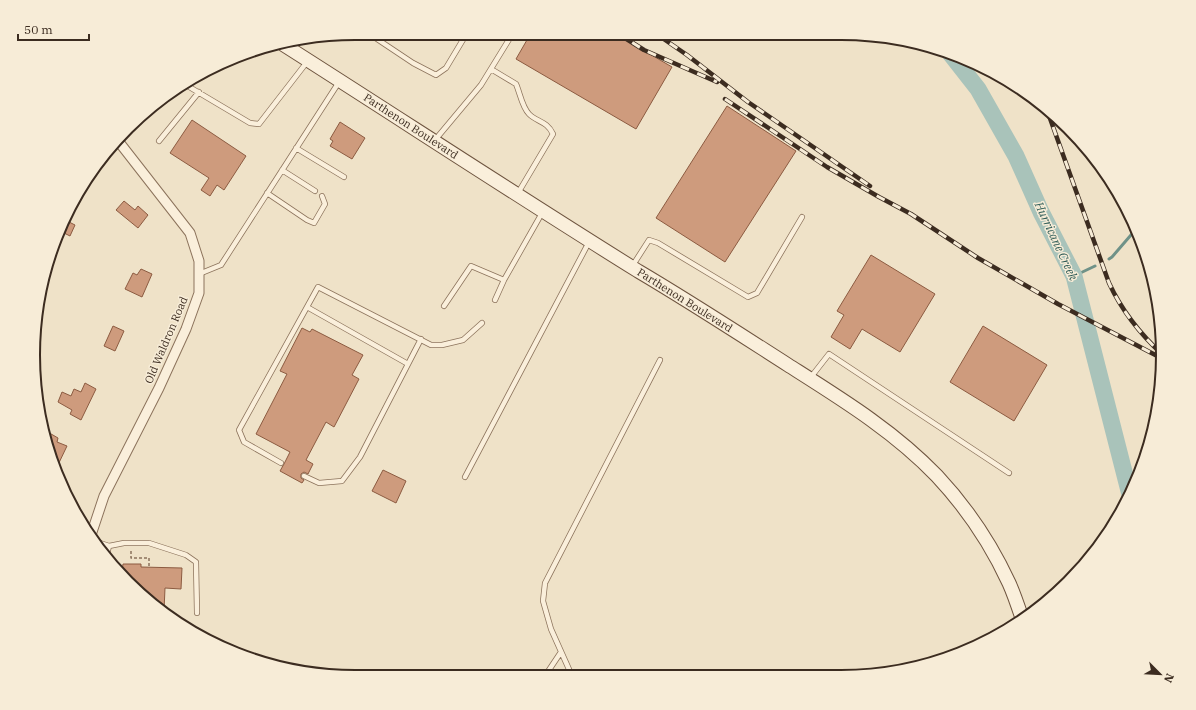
<svg xmlns="http://www.w3.org/2000/svg" width="1196" height="710" font-family="'IBM Plex Serif',serif">
	<style>
		.lines { fill: none; stroke-linecap: round; stroke-linejoin: round }
		.stream { stroke: #6f9288; stroke-width: 3 }
		.river { stroke: #a9c3ba; stroke-width: 17 }
		.building { fill: #ce9b7d; stroke: #8c5b41 }
		.service-casing { stroke: #8c735c; stroke-width: 6 }
		.minor-casing { stroke: #8c735c; stroke-width: 11 }
		.secondary-casing { stroke: #6e543f; stroke-width: 15 }
		.path { stroke: #8c735c; stroke-width: 1.5; stroke-dasharray: 3 2; stroke-linecap: butt }
		.service { stroke: #faefdb; stroke-width: 4.5 }
		.minor { stroke: #faefdb; stroke-width: 9 }
		.secondary { stroke: #faefdb; stroke-width: 13 }
		.rail-casing { stroke: #3c2c20; stroke-width: 4.5 }
		.rail { stroke: #f7ecd7; stroke-width: 3; stroke-dasharray: 9; stroke-linecap: butt }
		.labels { text-anchor: middle; stroke-width: 3; stroke-linejoin: round; paint-order: stroke }
		.street-label { font-size: 11px; fill: #3c2c20; stroke: #f7ecd7 }
		.water-label { font-size: 12px; font-style: italic; fill: #2f5c57; stroke: #f7ecd7 }
		.rim { fill: none; stroke: #3c2c20; stroke-width: 2 }
	</style>
	<rect width="100%" height="100%" fill="#efe2c8"/>
	<g class="lines">
		<path class="stream" d="M1109 259 1112 257 1137 228
			M1074 276 1095 266"/>
		<path class="river" d="M949 52 978 89 1016 156 1041 212 1074 276 1130 495"/>
	</g>
	<path class="building" d="M531 33H614L672 67 636 129 516 59Z
		M727 106 796 151 725 262 656 218Z
		M192 120 246 156 224 190 217 185 210 196 201 190 209 178 170 153Z
		M340 122 365 138 352 159 330 146 333 141 330 139Z
		M124 201 135 210 138 206 148 215 138 228 116 210Z
		M67 221 75 225 70 236 62 232Z
		M871 255 935 294 900 352 862 329 850 349 831 337 844 315 837 311Z
		M141 269 152 274 142 297 125 289 133 273 137 275Z
		M113 326 124 331 115 351 104 346Z
		M983 326 1047 365 1014 421 950 382Z
		M302 328 310 332 312 329 363 355 352 375 359 379 334 427 326 422 306 460 313 464 308 474 304 472 301 474V478L304 480 302 483 280 471 284 464 290 452 256 434 287 374 280 371Z
		M85 383 96 389 81 420 70 414 72 410 58 402 62 392 71 396 74 389 81 392Z
		M46 431 58 438 57 442 67 446 56 469 50 455 53 447 48 445Z
		M383 470 406 481 396 503 372 491Z
		M123 564H141V567L182 568 181 589 165 588 164 611 122 572Z"/>
	<g class="lines">
		<defs>
			<path id="service" d="M368 33 413 63 436 75 446 68 467 33
				M491 69 516 84C520 93 522 107 529 114 537 122 547 121 553 134L518 193
				M186 85 250 123 259 124 307 62
				M435 140 481 85 513 33
				M159 141 199 92
				M296 148 344 177
				M282 170 315 191
				M267 193 307 220 314 223 325 204 322 196
				M633 265 649 240 658 243 748 297 757 293 802 217
				M199 274 221 265 339 82
				M495 300 504 280
				M444 306 471 266 504 280 542 213
				M307 307 408 364
				M811 377 829 354 1009 473
				M281 463 244 442 239 430 318 287 431 345H442L463 340 482 323
				M304 476 319 483 342 481 360 457 421 339
				M465 477 589 242
				M94 541 109 546 124 543H149L186 555 196 562 197 613
				M106 558 109 546
				M545 676 561 652
				M572 676 551 629 543 601 545 583 660 360"/>
			<path id="minor" d="M91 535 104 496 159 388 186 329 199 293V261L190 233 119 142"/>
			<path id="secondary" d="M284 45C402 120 519 197 638 271 689 301 738 333 788 365 840 398 894 431 937 476 966 507 991 544 1009 583 1014 594 1018 606 1022 618"/>
		</defs>
		<use href="#service" class="service-casing"/>
		<use href="#minor" class="minor-casing"/>
		<use href="#secondary" class="secondary-casing"/>
		<path class="path" d="M131 551V558H149V566"/>
		<use href="#service" class="service"/>
		<use href="#minor" class="minor"/>
		<use href="#secondary" class="secondary"/>
		<defs>
			<path id="rail" d="M617 33 644 50 717 82
				M655 33 687 55 748 102 870 186
				M725 99 827 167 879 197 911 214 978 258 1058 304 1163 359
				M1047 110 1109 283C1122 311 1140 334 1163 355"/>
		</defs>
		<use href="#rail" class="rail-casing"/>
		<use href="#rail" class="rail"/>
	</g>
	<g class="labels">
		<g class="street-label">
			<text transform="translate(411 126) rotate(33)" y="4">Parthenon Boulevard</text>
			<text transform="translate(685 300) rotate(32)" y="4">Parthenon Boulevard</text>
			<text transform="translate(166 340) rotate(-67)" y="4">Old Waldron Road</text>
		</g>
		<g class="water-label">
			<text transform="translate(1056 241) rotate(65)" y="4">Hurricane Creek</text>
		</g>
	</g>
	<path d="M0 0H1196V710H0ZM355 40H841A315 315 0 0 1 1156 355V355A315 315 0 0 1 841 670H355A315 315 0 0 1 40 355V355A315 315 0 0 1 355 40Z" fill="#f7ecd7" fill-rule="evenodd"/>
	<path class="rim" d="M355 40H841A315 315 0 0 1 1156 355V355A315 315 0 0 1 841 670H355A315 315 0 0 1 40 355V355A315 315 0 0 1 355 40Z"/>
	<g transform="translate(1160 674) rotate(114)" stroke="#f7ecd7" stroke-width="3" paint-order="stroke">
	<path d="M0-3L7 15L0 10L-7 15Z" fill="#3c2c20"/>
	<text y="-6" font-size="11" font-weight="bold" text-anchor="middle" fill="#3c2c20">N</text>
	</g>
	<path d="M18 34v6h71v-6" fill="none" stroke="#3c2c20" stroke-width="2"/>
	<text x="24" y="34" font-size="12" fill="#3c2c20" stroke="#f7ecd7" stroke-width="3" paint-order="stroke">50 m</text>
</svg>
